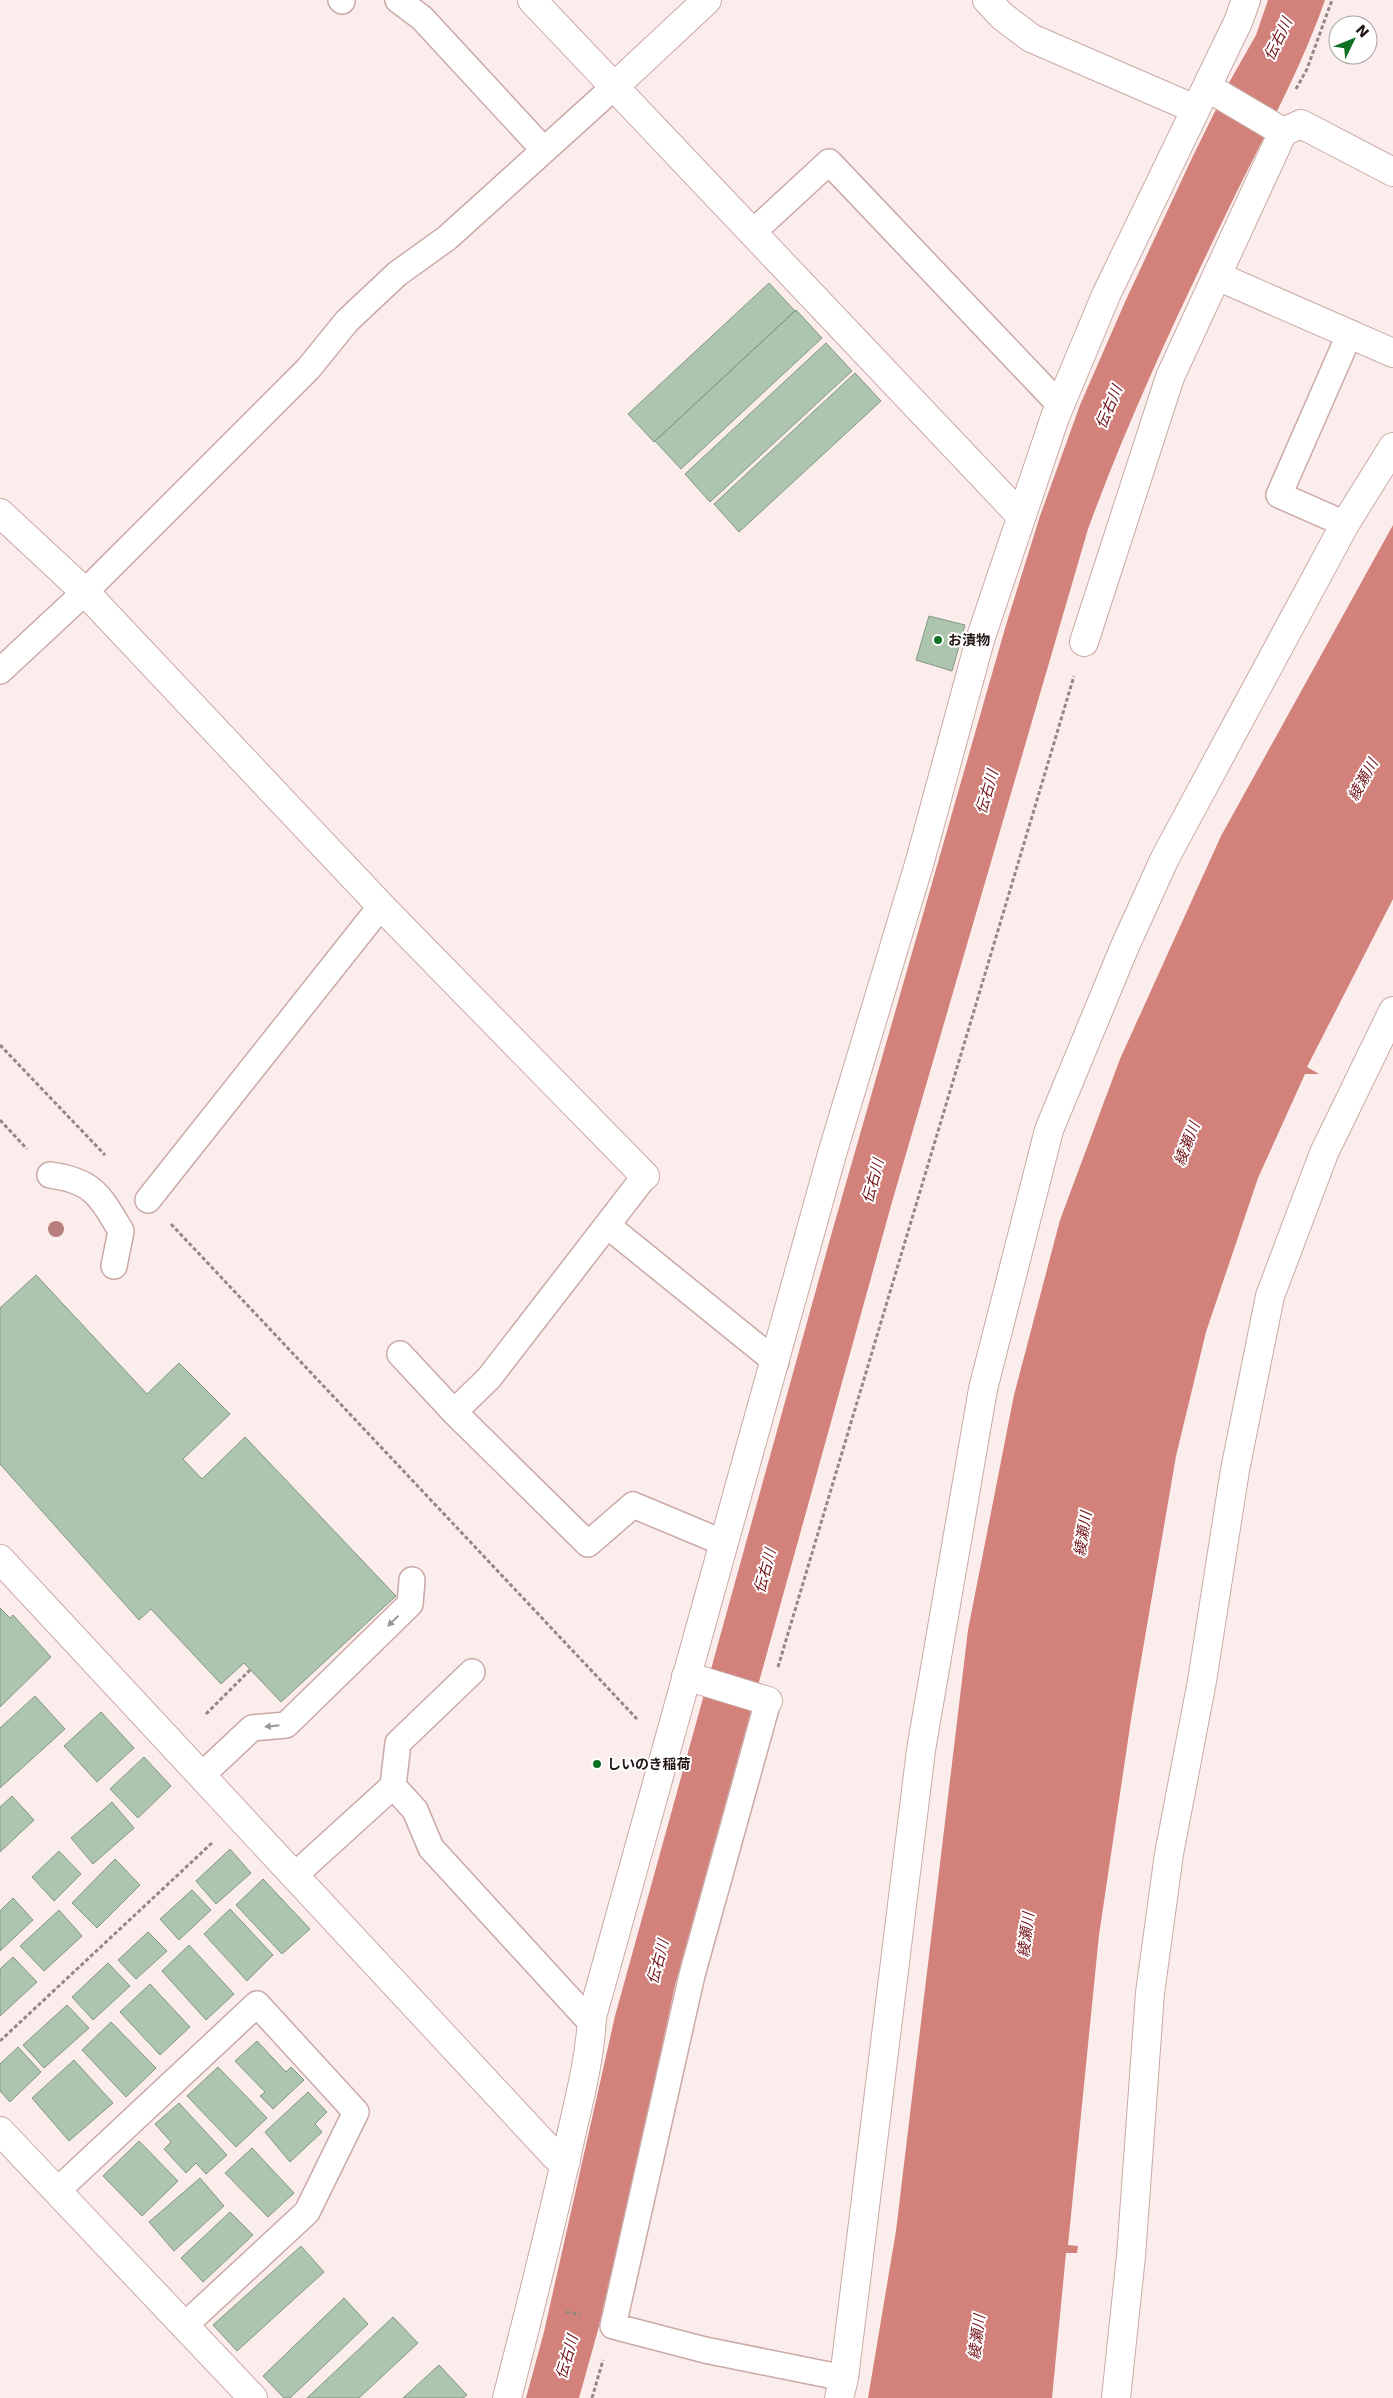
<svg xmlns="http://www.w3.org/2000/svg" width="1393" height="2398" font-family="'DejaVu Sans','Noto Sans JP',sans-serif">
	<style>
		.water { fill: #d2817b }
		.building { fill: #adc4ae; stroke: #829782 }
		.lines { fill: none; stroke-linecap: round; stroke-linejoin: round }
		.service-casing { stroke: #caa9a6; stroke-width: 28 }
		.minor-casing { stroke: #caa9a6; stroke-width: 30 }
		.path { stroke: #948785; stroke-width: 3; stroke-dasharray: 4 2.5; stroke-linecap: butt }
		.service { stroke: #fff; stroke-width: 25 }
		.minor { stroke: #fff; stroke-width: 28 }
		.tree { fill: #b87d7d }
		.oneway { fill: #9c9797 }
		.poi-dot { fill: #0e7222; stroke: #fff; stroke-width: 2 }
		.labels { text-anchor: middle; stroke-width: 4; stroke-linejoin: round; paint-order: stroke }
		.poi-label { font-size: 14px; font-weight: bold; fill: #241817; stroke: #fff; text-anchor: start }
		.water-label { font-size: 15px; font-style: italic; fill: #721116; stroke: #fff }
	</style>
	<rect width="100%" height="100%" fill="#fbedeb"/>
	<path class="water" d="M1268 0H1325C1300 72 1261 141 1228 210 1177 315 1128 420 1088 529L892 1202 675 1985 640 2148 598 2330 579 2398H526L544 2332 615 2016 832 1232 1006 625 1040 516 1080 405 1125 302 1192 158 1230 81 1256 35Z
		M1393 525V899L1307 1067 1319 1074H1305L1258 1178 1206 1332 1176 1456 1132 1713 1099 1935 1068 2245 1078 2246 1077 2253H1066L1052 2398H868L896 2231 968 1630 1014 1395 1060 1220 1120 1059 1221 836Z"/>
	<path class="building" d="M769 283 795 311 654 442 628 414Z
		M796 310 822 338 681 469 655 441Z
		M826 343 852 371 710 502 685 474Z
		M855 373 881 401 739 532 714 504Z
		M929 616 965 625 952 671 916 660Z
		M36 1275 147 1394 179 1363 230 1414 183 1459 202 1479 245 1437 396 1596 281 1702 244 1663 221 1684 151 1609 139 1620 0 1464V1308Z
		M0 1608 10 1618 13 1615 51 1657 0 1707Z
		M35 1696 65 1729 0 1788V1728Z
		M101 1712 134 1748 97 1782 64 1746Z
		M144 1757 171 1786 138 1818 110 1789Z
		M12 1796 34 1820 0 1852V1807Z
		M112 1802 134 1828 93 1864 71 1838Z
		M230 1849 251 1873 216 1904 196 1881Z
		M59 1851 81 1874 54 1901 32 1877Z
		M115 1859 140 1885 97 1928 72 1903Z
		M263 1879 310 1929 282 1954 236 1905Z
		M192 1890 211 1910 179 1940 160 1919Z
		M13 1898 33 1920 0 1951V1911Z
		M230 1909 273 1955 247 1981 204 1934Z
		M59 1910 82 1936 44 1971 20 1946Z
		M148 1932 167 1951 136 1979 118 1960Z
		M189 1945 234 1994 206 2020 162 1971Z
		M13 1957 37 1982 0 2016V1969Z
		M108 1963 130 1986 93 2020 72 1997Z
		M150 1984 190 2027 160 2055 120 2012Z
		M67 2005 89 2028 44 2068 23 2045Z
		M111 2022 156 2068 126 2097 82 2050Z
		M257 2041 286 2072 291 2067 304 2080 273 2109 260 2096 265 2092 235 2061Z
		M18 2047 41 2072 10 2102 0 2091V2064Z
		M74 2060 113 2103 69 2141 32 2098Z
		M218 2067 267 2118 236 2147 187 2096Z
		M308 2092 327 2112 315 2124 322 2132 290 2162 265 2132Z
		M179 2103 227 2155 206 2174 196 2163 186 2173 164 2149 171 2142 155 2124Z
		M139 2141 178 2181 142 2216 103 2176Z
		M252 2148 294 2193 268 2217 225 2173Z
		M200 2178 224 2206 174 2251 149 2222Z
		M230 2212 253 2235 203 2282 181 2258Z
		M301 2246 324 2272 237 2351 213 2325Z
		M344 2298 368 2324 290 2398H284L263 2376Z
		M393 2317 418 2343 359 2398H307Z
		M439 2365 467 2395 463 2398H403Z"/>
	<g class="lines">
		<defs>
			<path id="service" d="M341 0 342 1
				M398 0 422 18 544 150
				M752 233 829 162 1060 405
				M1345 524 1279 495 1350 333
				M0 671 85 592 308 369 347 321 397 274 447 238 614 87
				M50 1175C94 1181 100 1196 121 1231L114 1266
				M148 1200 381 906
				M608 1226 776 1362
				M400 1354 454 1412 588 1544 633 1505 724 1543
				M454 1412 489 1378 645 1176
				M768 1701 692 1975 613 2326 705 2350 844 2378
				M202 1775 252 1728 286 1725 410 1604 412 1580
				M393 1786 398 1743 472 1672
				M295 1875 393 1786 415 1810 431 1848 585 2016 592 2017
				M57 2191 257 2004 356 2112 307 2212 184 2326"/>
			<path id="minor" d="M532 0 1020 515
				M987 0 1002 16 1031 38 1195 109
				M614 87 707 0
				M1207 87 1283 132
				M1217 276 1393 353
				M0 513 85 592 381 906 645 1176
				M1084 642 1170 377 1283 132 1301 124 1393 172
				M0 1559 556 2157 566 2161
				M686 1676 768 1701
				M0 2131 253 2398
				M507 2398C529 2313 551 2227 570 2140 579 2100 590 2059 592 2017L832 1154 920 861 980 640 1055 417 1106 295 1238 22 1246 0
				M839 2398 844 2378 921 1750 983 1389 1049 1130 1125 946 1165 858 1345 524 1393 447
				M1116 2398 1131 2256 1150 1993 1169 1854 1202 1681 1235 1470 1270 1296 1324 1153 1393 1011"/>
		</defs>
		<use href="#service" class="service-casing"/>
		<use href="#minor" class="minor-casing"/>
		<path class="path" d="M1296 89 1307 69 1332 0
			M0 1045 105 1155
			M0 1120 27 1149
			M171 1224 637 1719
			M778 1667 1074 676
			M206 1714 250 1670
			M0 2041 213 1842
			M566 2312 580 2315
			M592 2398 603 2360"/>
		<use href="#service" class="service"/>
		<use href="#minor" class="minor"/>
	</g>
	<circle class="tree" cx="56" cy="1229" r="8"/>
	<defs><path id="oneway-solid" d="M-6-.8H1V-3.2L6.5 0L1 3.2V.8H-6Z" transform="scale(1.25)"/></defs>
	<g class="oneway">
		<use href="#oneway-solid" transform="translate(393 1621) rotate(136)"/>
		<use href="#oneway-solid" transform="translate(272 1726) rotate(174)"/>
	</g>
	<g class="poi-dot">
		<circle cx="938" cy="640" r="5"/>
		<circle cx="597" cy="1764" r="5"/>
	</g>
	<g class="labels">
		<g class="poi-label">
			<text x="948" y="645">お漬物</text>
			<text x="607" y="1769">しいのき稲荷</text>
		</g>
		<g class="water-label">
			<text transform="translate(1278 39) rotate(-64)" y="5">伝右川</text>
			<text transform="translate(1109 407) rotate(-67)" y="5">伝右川</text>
			<text transform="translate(1363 780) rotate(-61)" y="5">綾瀬川</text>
			<text transform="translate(987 792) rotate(-74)" y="5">伝右川</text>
			<text transform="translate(1187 1144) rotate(-69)" y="5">綾瀬川</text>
			<text transform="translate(873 1181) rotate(-75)" y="5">伝右川</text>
			<text transform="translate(1083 1534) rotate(-81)" y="5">綾瀬川</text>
			<text transform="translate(765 1571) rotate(-75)" y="5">伝右川</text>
			<text transform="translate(1026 1935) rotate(-83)" y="5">綾瀬川</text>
			<text transform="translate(658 1962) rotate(-75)" y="5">伝右川</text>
			<text transform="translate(977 2337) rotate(-83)" y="5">綾瀬川</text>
			<text transform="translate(567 2357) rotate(-74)" y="5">伝右川</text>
		</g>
	</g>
	<g transform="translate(1353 40) rotate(47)"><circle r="24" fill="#ffffff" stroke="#a7a3a2"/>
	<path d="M0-4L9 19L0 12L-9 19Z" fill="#0e7222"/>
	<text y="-8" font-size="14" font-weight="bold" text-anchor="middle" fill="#241817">N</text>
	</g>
</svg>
